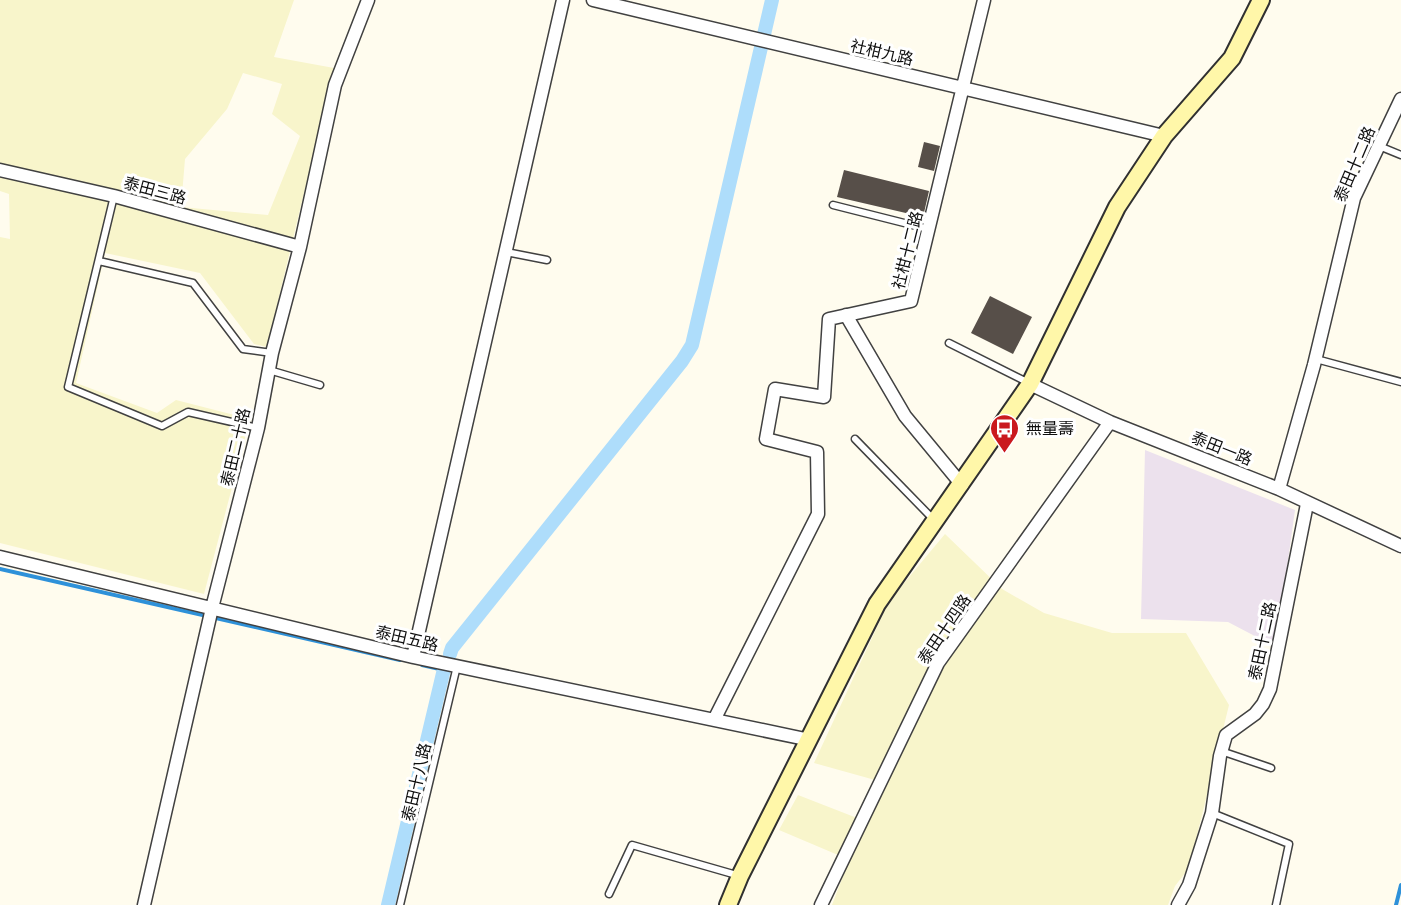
<svg xmlns="http://www.w3.org/2000/svg" width="1401" height="905" font-family="'Playfair Display','Noto Sans TC',serif">
	<style>
		.industrial { fill: #ece1ed }
		.farmland { fill: #f8f5cb; fill-rule: evenodd }
		.lines { fill: none; stroke-linecap: round; stroke-linejoin: round }
		.stream { stroke: #2e91d9; stroke-width: 4 }
		.canal { stroke: #aeddfb; stroke-width: 14 }
		.building { fill: #574f49 }
		.lane-casing { stroke: #414141; stroke-width: 9 }
		.street-casing { stroke: #414141; stroke-width: 15 }
		.secondary-casing { stroke: #303030; stroke-width: 20 }
		.lane { stroke: #fff; stroke-width: 6 }
		.street { stroke: #fff; stroke-width: 12 }
		.secondary { stroke: #fff7a9; stroke-width: 16 }
		.labels { text-anchor: middle; stroke-width: 6; stroke-linejoin: round; paint-order: stroke }
		.street-label { font-size: 16px; fill: #0e0e0e; stroke: #fff }
		.poi-label { font-size: 16px; fill: #0e0e0e; stroke: #fff; text-anchor: start }
	</style>
	<rect width="100%" height="100%" fill="#fffcee"/>
	<path class="industrial" d="M1145 450 1295 510 1276 647 1228 622 1141 619Z"/>
	<path class="farmland" d="M0 0H294L274 57 334 68 267 347 254 344 200 273 105 253 76 383 157 413 176 400 250 419 204 594 0 543V237L10 239 9 194 0 191ZM243 73 282 84 272 114 300 136 268 215 181 207 185 159 227 109Z
		M945 534 1002 589 1044 613 1112 633H1186L1229 705 1189 868 1175 886 1168 905H832L848 863 838 855 779 830 798 795 857 818 875 780 814 763 889 601Z"/>
	<g class="lines">
		<path class="stream" d="M0 569 400 660
			M422 665 444 670
			M1396 905 1401 885"/>
		<path class="canal" d="M450 654 452 648 682 361 692 345 772 0
			M388 905 444 669"/>
	</g>
	<path class="building" d="M924 142 940 146 934 171 918 167Z
		M844 170 929 191 923 217 837 197Z
		M990 296 1032 317 1013 354 971 333Z"/>
	<g class="lines">
		<defs>
			<path id="lane" d="M1379 146 1401 155
				M114 196 68 387 162 426 188 412 258 428
				M833 205 928 229
				M506 252 547 260
				M99 261 193 283 243 349 272 353
				M949 343 1029 383
				M1316 359 1401 382
				M269 370 320 385
				M855 439 934 520
				M1221 751 1271 768
				M1212 813 1289 844 1276 905
				M609 894 632 845 740 876
				M400 905 457 666"/>
			<path id="street" d="M593 0 1164 136
				M0 170 114 196 300 247
				M846 315 905 416 962 485
				M1030 384 1110 422 1279 489 1401 546
				M1279 489 1314 365 1354 198 1401 99
				M0 557 413 657 810 740
				M413 657 563 0
				M714 720 818 514 817 452 766 439 775 389 824 397 829 319 911 301 984 0
				M144 905 212 608 258 428 272 353 300 247 335 85 368 0
				M821 905 938 663 1110 422
				M1178 905 1189 885 1212 813 1220 756 1226 735 1255 714 1263 704 1270 689 1307 504"/>
			<path id="secondary" d="M728 905 740 876 877 604 1030 384 1117 207 1164 136 1232 58 1261 0"/>
		</defs>
		<use href="#lane" class="lane-casing"/>
		<use href="#street" class="street-casing"/>
		<use href="#secondary" class="secondary-casing"/>
		<use href="#lane" class="lane"/>
		<use href="#street" class="street"/>
		<use href="#secondary" class="secondary"/>
	</g>
	<defs>
		<symbol id="bus-pin" viewBox="-11 -11 22 30"><path d="M0 17L-7.5 6A9.5 9.5 0 1 1 7.5 6Z" fill="#ca191e" stroke="#fff"/><path d="M-5-6H5V4H4V6H2V4H-2V6H-4V4H-5ZM-3.5-4V0h7V-4ZM-3.5 1.2v1.5H-2V1.2ZM2 1.2v1.5H3.5V1.2Z" fill="#fff"/></symbol>
	</defs>
	<g fill-rule="evenodd">
		<use href="#bus-pin" x="988" y="412" width="33" height="45"/>
	</g>
	<g class="labels">
		<g class="street-label">
			<text transform="translate(882 52) rotate(13)" y="6">社柑九路</text>
			<text transform="translate(1354 164) rotate(-67)" y="6">泰田十二路</text>
			<text transform="translate(155 190) rotate(15)" y="6">泰田三路</text>
			<text transform="translate(907 250) rotate(-76)" y="6">社柑十二路</text>
			<text transform="translate(235 447) rotate(-77)" y="6">泰田二十路</text>
			<text transform="translate(1222 448) rotate(22)" y="6">泰田一路</text>
			<text transform="translate(944 629) rotate(-56)" y="6">泰田十四路</text>
			<text transform="translate(407 638) rotate(13)" y="6">泰田五路</text>
			<text transform="translate(1262 641) rotate(-78)" y="6">泰田十二路</text>
			<text transform="translate(416 782) rotate(-77)" y="6">泰田十八路</text>
		</g>
		<g class="poi-label">
			<text x="1026" y="434">無量壽</text>
		</g>
	</g>
</svg>
